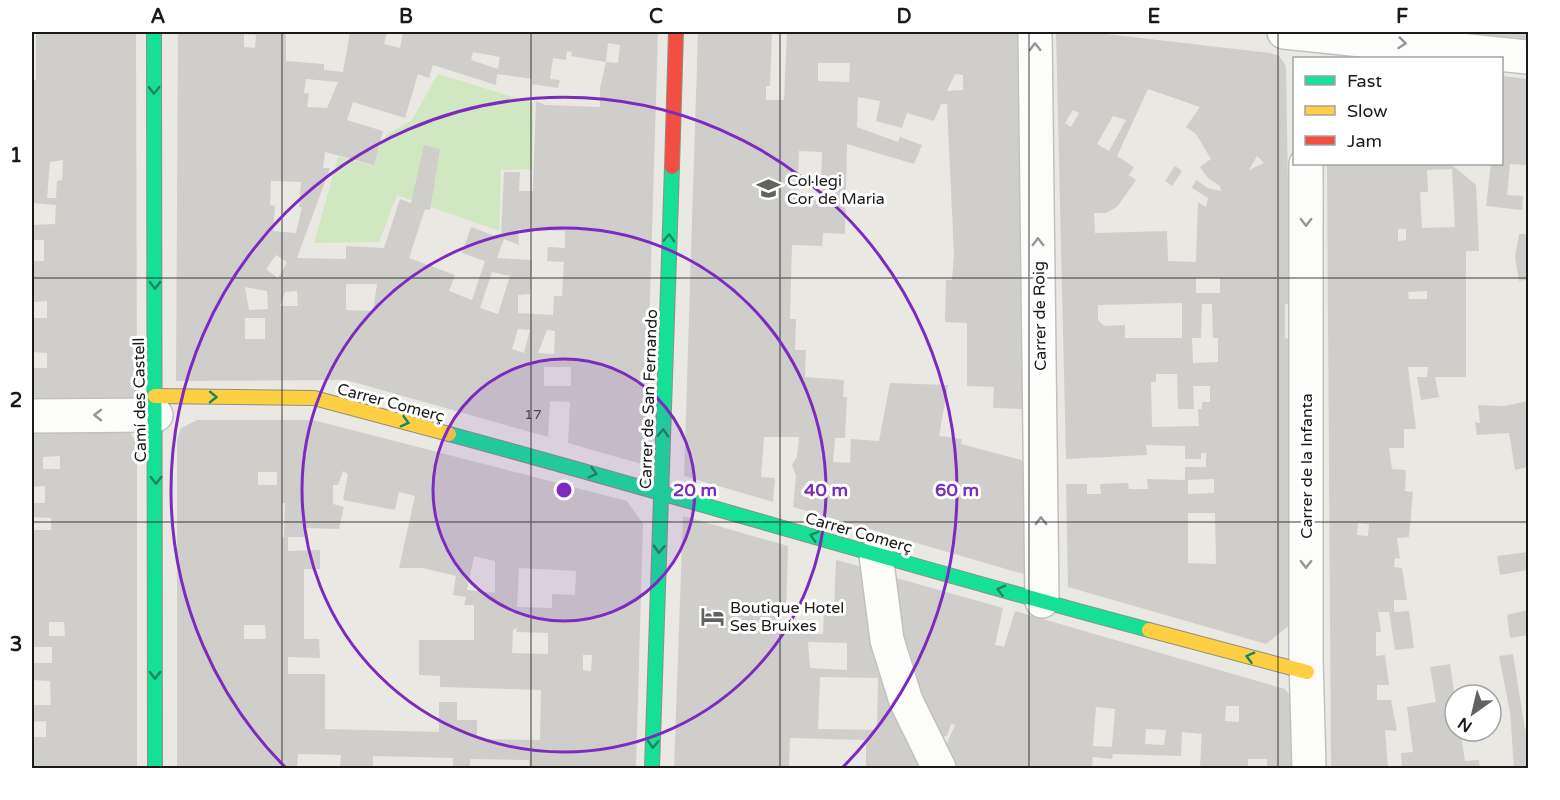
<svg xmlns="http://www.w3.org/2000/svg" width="1560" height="800" font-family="'Varela Round',sans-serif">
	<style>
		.grass { fill: #d1e7c1 }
		.building { fill: #d0ceca; fill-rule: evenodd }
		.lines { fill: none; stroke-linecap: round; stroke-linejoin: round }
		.street-casing { stroke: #c1c1bf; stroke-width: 36 }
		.fast-casing { stroke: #8e927c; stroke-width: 16 }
		.slow-casing { stroke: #8e927c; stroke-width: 16 }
		.jam-casing { stroke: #8e927c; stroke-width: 16 }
		.street { stroke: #fcfcfb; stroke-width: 33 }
		.fast { stroke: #16e098; stroke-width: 14 }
		.slow { stroke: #ffcf43; stroke-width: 14 }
		.jam { stroke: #f24e42; stroke-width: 14 }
		.oneway { stroke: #969696 }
		.oneway2 { stroke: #18875f }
		.grid { fill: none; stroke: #1a1a1a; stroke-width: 1.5; stroke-opacity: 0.55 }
		.ring { fill: none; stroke: #7b2cbf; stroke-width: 3 }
		.labels { text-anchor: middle; stroke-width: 6; stroke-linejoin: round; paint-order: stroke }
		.number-label { font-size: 14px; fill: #484746 }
		.poi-label { font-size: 16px; fill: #1a1a1a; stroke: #fff; text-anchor: start }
		.street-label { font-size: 16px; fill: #1a1a1a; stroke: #fff }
		.centre { fill: #7b2cbf; stroke: #fff; stroke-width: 3 }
		.ring-label { font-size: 18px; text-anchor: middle; font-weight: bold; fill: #7b2cbf; stroke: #fff; stroke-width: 6; stroke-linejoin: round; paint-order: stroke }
		.neatline { fill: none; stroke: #1a1a1a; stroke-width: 2 }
		.grid-label { font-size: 20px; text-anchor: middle; font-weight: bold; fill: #1a1a1a }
	</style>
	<rect width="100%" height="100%" fill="#e9e8e3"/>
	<path class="grass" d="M438 74 533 103 532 169 501 170 499 231 397 195 379 242 314 243 338 157 371 165 386 135 412 120Z"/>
	<path class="building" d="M36 32H136L137 404H32V368H47V353L32 352V318H47V301L32 302V261H44V240H32V225L55 224 56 205 32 203V80H36ZM63 160 62 180 57 181 56 198H47L50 162Z
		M178 32H286V61L324 64V70L343 72 350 32H387L384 44 400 48 403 32H658L645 465 568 443 570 402 550 401 548 437 346 380 176 381ZM244 34 256 35 255 48 244 47ZM608 43 620 45 618 63 606 62 600 88V107L545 105 536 101 533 191H519L520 172H504L501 238 471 227 462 253 485 261 472 300 449 291 455 275 409 258 425 209 430 210 440 149 424 145 411 203 400 199 384 248 346 246V259L297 258 330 168H323L325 152 374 165 383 131 347 120 353 102 405 118 418 74 429 78 433 65 496 85 497 74 532 79 531 84 558 88 560 80 550 79 553 58 566 60 567 51 572 52 571 56 606 62ZM473 52 500 57 498 69 471 60ZM306 79 338 82 327 108 307 107 309 94 304 93ZM271 181 301 182 299 207H302L296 233 273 231 275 206 270 205ZM518 229 565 231V248L548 247 547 261 564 262 562 296H554L553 315 518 313V295L530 294 532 260 497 258 504 239 519 245ZM276 255 287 262 278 278 266 269ZM492 272 510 276 498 314 480 308ZM346 284H377L373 311 346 310ZM245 287 267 291 268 309 249 310ZM297 291 298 306H280L285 292ZM245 318H265V339H245ZM518 329 530 330 524 353 512 349ZM547 330 555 331 554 354 538 353ZM544 367H571V386H544Z
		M698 32H772L770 86H766V100H784L787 32H1017L1024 409 993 408 994 387 967 386V323L945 322 946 280H952L954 255 947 104H941L934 121 907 113 902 128 876 121 880 101 858 97 857 127 898 142 900 137 922 145 914 164 847 144 845 234 823 233 822 246 792 245 790 319H796L795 350H806L805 377 844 380 843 397H847L845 438H835L833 462 850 463 851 439 879 441 890 383 948 385 939 436 962 439 961 444 1025 461 1027 575 793 507 796 476 792 465 797 457 799 437H764L761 477 775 478 773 502 684 476ZM818 63H850L849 82 818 81ZM955 74 963 75V90L947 91ZM799 151 822 152 821 198 797 197Z
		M1056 32H1089L1270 53 1279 56 1286 66 1290 304H1285V338L1290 339 1291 624 1266 644 1068 587 1066 484H1087V494H1101L1100 484 1128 483 1129 489H1148L1147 479 1185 480V467H1206V453H1201V459H1185V446L1146 445 1147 455 1066 459ZM1148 89 1200 107 1186 127 1196 134 1211 159 1200 167 1208 178 1220 186 1221 191 1208 188 1196 180 1192 188 1208 198 1206 207 1198 202 1196 262 1168 261 1167 231 1095 233 1094 213H1106L1117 207 1136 180 1129 175 1134 167 1117 156ZM1073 110 1079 113 1071 127 1065 123ZM1113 116 1126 120 1109 151 1097 144ZM1257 156 1264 163 1249 170ZM1196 278H1220V293H1196ZM1182 303V338H1125V325L1104 326 1098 320V305ZM1202 304H1212L1213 338H1218V362L1193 363 1192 338H1201ZM1156 374H1177L1178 409H1194L1193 386H1210V402H1202V409H1198L1199 426 1152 427 1151 382H1156ZM1214 479V493L1188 494V480ZM1188 513H1215L1216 564 1188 563Z
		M1468 32H1528V39L1468 33Z
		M1502 76 1528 79V160L1527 165 1510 164 1507 195 1523 196 1522 210 1486 206 1491 164H1502Z
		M1327 164H1451L1476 185 1479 251H1466V377H1435L1439 397 1421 400 1417 377H1427L1428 367H1408L1416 429H1404V448H1389L1392 469 1406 470 1405 491 1413 492 1409 537 1397 538 1400 559 1395 558 1394 567 1402 568 1407 600H1394V612L1409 611 1414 648 1395 650 1389 612H1378L1381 632H1376V656L1385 655 1389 685H1377V700H1391L1397 731 1385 730 1388 768H1331ZM1452 169 1455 227 1422 228 1420 192H1428L1427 170ZM1398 229H1406V240L1398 241ZM1427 291V299H1409L1408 292ZM1358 523 1369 524 1368 536 1357 535Z
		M1175 166 1182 171 1172 186 1165 181Z
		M1519 234H1528V279L1519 281 1515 257Z
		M1528 401V467L1515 470 1509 433 1477 435 1475 422 1480 423 1478 405 1504 406Z
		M197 420H313L627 501 643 524 636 768H529V760L470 759V768H453V758L373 756V768H340L341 755 298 754 297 768H177V440L181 428ZM343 471 348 474 343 500 395 510 399 492 415 496 399 568H423L456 576 453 595 466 597 464 605H474V640H419V675L440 676V687L541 690 540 740 477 739V720H457V702H439V732L325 729V674H288V657L320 658 319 639H304V569H320V550L288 551V537H305L304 528 339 529 344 507 333 504V485H338ZM258 472H277V485H258ZM282 503H285L284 537H282ZM474 556 495 561V593L467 590ZM519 568 576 571 575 595 552 594V608L517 607ZM244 625H265L266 639H244ZM517 628 516 632 548 633V654L512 653 513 630ZM583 655H592L591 671 583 670Z
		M32 428 128 430 137 443V768H32V737H46V721L32 722V705H51L50 681 32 680V663H52V647H32V530H51V518L32 517V503H45V486L32 487ZM60 456V469H43V457ZM49 622H64L65 636H49Z
		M683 516 788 546 786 614 777 621 814 623 813 634H823L824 608H834L836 560 870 569 933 768H866V740L790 738 789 768H674ZM808 642 847 643V670L810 668ZM820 677 878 678 877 730 818 729Z
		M1528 552V570L1500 575 1497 556Z
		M882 574 1003 608 995 645 1004 647 1015 611 1285 689 1292 698V768H1267V759H1248V766L1203 768 1200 766 1202 734 1182 732 1181 756 1113 754 1112 759 1093 757 1092 768H947L941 757 955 725 951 724 947 736 931 739ZM1226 706H1239V722L1225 721ZM1096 707 1115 709 1112 747 1093 746ZM1146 729 1166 730 1164 745 1145 744Z
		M1528 610V635L1510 638 1507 615Z
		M1513 654 1525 729H1528V768H1514L1510 712 1499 656Z
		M1450 664 1455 698V731H1460L1465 761 1479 760 1480 768H1402L1401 753 1413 752 1407 707 1436 702 1430 667Z"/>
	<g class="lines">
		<defs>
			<path id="street" d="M1035 32 1042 601
				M1284 32 1528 57
				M1306 164V659L1309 768
				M32 416 156 415
				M876 555 887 640 906 701 939 768"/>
			<path id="fast" d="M154 32 155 768
				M449 434C683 497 914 568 1149 630
				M652 768 672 167"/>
			<path id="slow" d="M155 396 314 398 449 434
				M1149 630 1307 672"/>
			<path id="jam" d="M672 167 676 32"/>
		</defs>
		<use href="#street" class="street-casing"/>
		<use href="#fast" class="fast-casing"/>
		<use href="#slow" class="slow-casing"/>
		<use href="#jam" class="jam-casing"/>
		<use href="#street" class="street"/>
		<use href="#fast" class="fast"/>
		<use href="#slow" class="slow"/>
		<use href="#jam" class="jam"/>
	</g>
	<defs><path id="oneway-chevron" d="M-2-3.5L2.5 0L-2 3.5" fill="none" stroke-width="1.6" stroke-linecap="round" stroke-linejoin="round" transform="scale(1.5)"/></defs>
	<g class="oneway">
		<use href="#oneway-chevron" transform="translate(1402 43) rotate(6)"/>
		<use href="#oneway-chevron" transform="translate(1035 47) rotate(-91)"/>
		<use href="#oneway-chevron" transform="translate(1306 222) rotate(90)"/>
		<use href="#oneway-chevron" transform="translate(1038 242) rotate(-91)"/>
		<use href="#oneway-chevron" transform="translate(98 415) rotate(180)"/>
		<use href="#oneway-chevron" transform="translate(1041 521) rotate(-91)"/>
		<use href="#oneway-chevron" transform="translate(1306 564) rotate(90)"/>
	</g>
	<g class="oneway2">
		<use href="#oneway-chevron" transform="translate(154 90) rotate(90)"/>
		<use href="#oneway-chevron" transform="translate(669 238) rotate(-88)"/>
		<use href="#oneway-chevron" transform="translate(155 285) rotate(90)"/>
		<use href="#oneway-chevron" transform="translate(213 397) rotate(1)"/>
		<use href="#oneway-chevron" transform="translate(405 422) rotate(15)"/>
		<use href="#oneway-chevron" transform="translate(663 433) rotate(-88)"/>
		<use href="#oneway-chevron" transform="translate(593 473) rotate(15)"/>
		<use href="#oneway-chevron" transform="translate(156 480) rotate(90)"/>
		<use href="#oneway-chevron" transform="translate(814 536) rotate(-164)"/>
		<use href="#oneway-chevron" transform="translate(659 549) rotate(92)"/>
		<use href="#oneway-chevron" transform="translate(1001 590) rotate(-166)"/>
		<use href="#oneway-chevron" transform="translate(1250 657) rotate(-165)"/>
		<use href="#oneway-chevron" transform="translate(155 675) rotate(90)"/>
		<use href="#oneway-chevron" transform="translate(653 744) rotate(92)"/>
	</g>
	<path class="grid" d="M282 32V768M531 32V768M780 32V768M1029 32V768M1278 32V768M32 278H1528M32 522H1528"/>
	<circle cx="564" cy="490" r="131" fill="#7b2cbf" fill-opacity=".12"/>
	<g class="ring">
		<circle cx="564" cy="490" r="131"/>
		<circle cx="564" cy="490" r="262"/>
		<path d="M286 768A393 393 0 1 1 842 768"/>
	</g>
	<defs>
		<symbol id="school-bare" viewBox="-9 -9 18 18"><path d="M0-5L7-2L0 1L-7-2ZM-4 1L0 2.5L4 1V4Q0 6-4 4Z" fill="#626260" stroke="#fff" stroke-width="2.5" paint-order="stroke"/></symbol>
		<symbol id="hotel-bare" viewBox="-9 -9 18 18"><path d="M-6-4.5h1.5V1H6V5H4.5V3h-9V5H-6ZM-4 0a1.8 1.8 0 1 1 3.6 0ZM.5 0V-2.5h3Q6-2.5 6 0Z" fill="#626260" stroke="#fff" stroke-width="2.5" paint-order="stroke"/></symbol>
	</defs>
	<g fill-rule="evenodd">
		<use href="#school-bare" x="752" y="172" width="33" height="33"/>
		<use href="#hotel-bare" x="696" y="600" width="33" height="33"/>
	</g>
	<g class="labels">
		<g class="number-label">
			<text x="533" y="419">17</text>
		</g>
		<g class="poi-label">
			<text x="787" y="186">Col·legi<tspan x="787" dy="18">Cor de Maria</tspan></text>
			<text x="730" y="613">Boutique Hotel<tspan x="730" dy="18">Ses Bruixes</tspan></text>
		</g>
		<g class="street-label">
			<text transform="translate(1039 316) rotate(-91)" y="6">Carrer de Roig</text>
			<text transform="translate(648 399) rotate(-88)" y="6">Carrer de San Fernando</text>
			<text transform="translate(139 400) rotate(-91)" y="6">Camí des Castell</text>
			<text transform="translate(391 402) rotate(15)" y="6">Carrer Comerç</text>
			<text transform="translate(1306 466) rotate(-90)" y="6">Carrer de la Infanta</text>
			<text transform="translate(859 532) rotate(16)" y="6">Carrer Comerç</text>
		</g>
	</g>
	<circle cx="564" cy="490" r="9" class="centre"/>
	<g class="ring-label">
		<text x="695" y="496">20 m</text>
		<text x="826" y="496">40 m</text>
		<text x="957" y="496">60 m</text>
	</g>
	<rect width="1560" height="800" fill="none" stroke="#ffffff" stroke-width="66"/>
	<rect x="1293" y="57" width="210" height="108" fill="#ffffff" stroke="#a3a3a3" stroke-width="1.5"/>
	<rect x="1305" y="76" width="30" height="9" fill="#16e098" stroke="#a3a3a3" stroke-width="1.5"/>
	<text x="1347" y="87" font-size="18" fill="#1a1a1a">Fast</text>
	<rect x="1305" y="106" width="30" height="9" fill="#ffcf43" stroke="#a3a3a3" stroke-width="1.5"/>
	<text x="1347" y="117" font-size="18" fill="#1a1a1a">Slow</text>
	<rect x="1305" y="136" width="30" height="9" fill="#f24e42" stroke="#a3a3a3" stroke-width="1.5"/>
	<text x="1347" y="147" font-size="18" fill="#1a1a1a">Jam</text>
	<g transform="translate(1473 713) rotate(214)"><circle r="28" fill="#ffffff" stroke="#a3a3a3" stroke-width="1.5"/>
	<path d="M0-4.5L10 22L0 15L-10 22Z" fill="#626260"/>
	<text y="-9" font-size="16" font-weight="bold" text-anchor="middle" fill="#1a1a1a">N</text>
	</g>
	<rect x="33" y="33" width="1494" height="734" class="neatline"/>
	<g class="grid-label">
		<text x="158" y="23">A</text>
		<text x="406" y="23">B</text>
		<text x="656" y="23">C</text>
		<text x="904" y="23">D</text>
		<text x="1154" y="23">E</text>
		<text x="1402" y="23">F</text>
		<text x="16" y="162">1</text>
		<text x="16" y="407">2</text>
		<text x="16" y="651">3</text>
	</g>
</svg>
